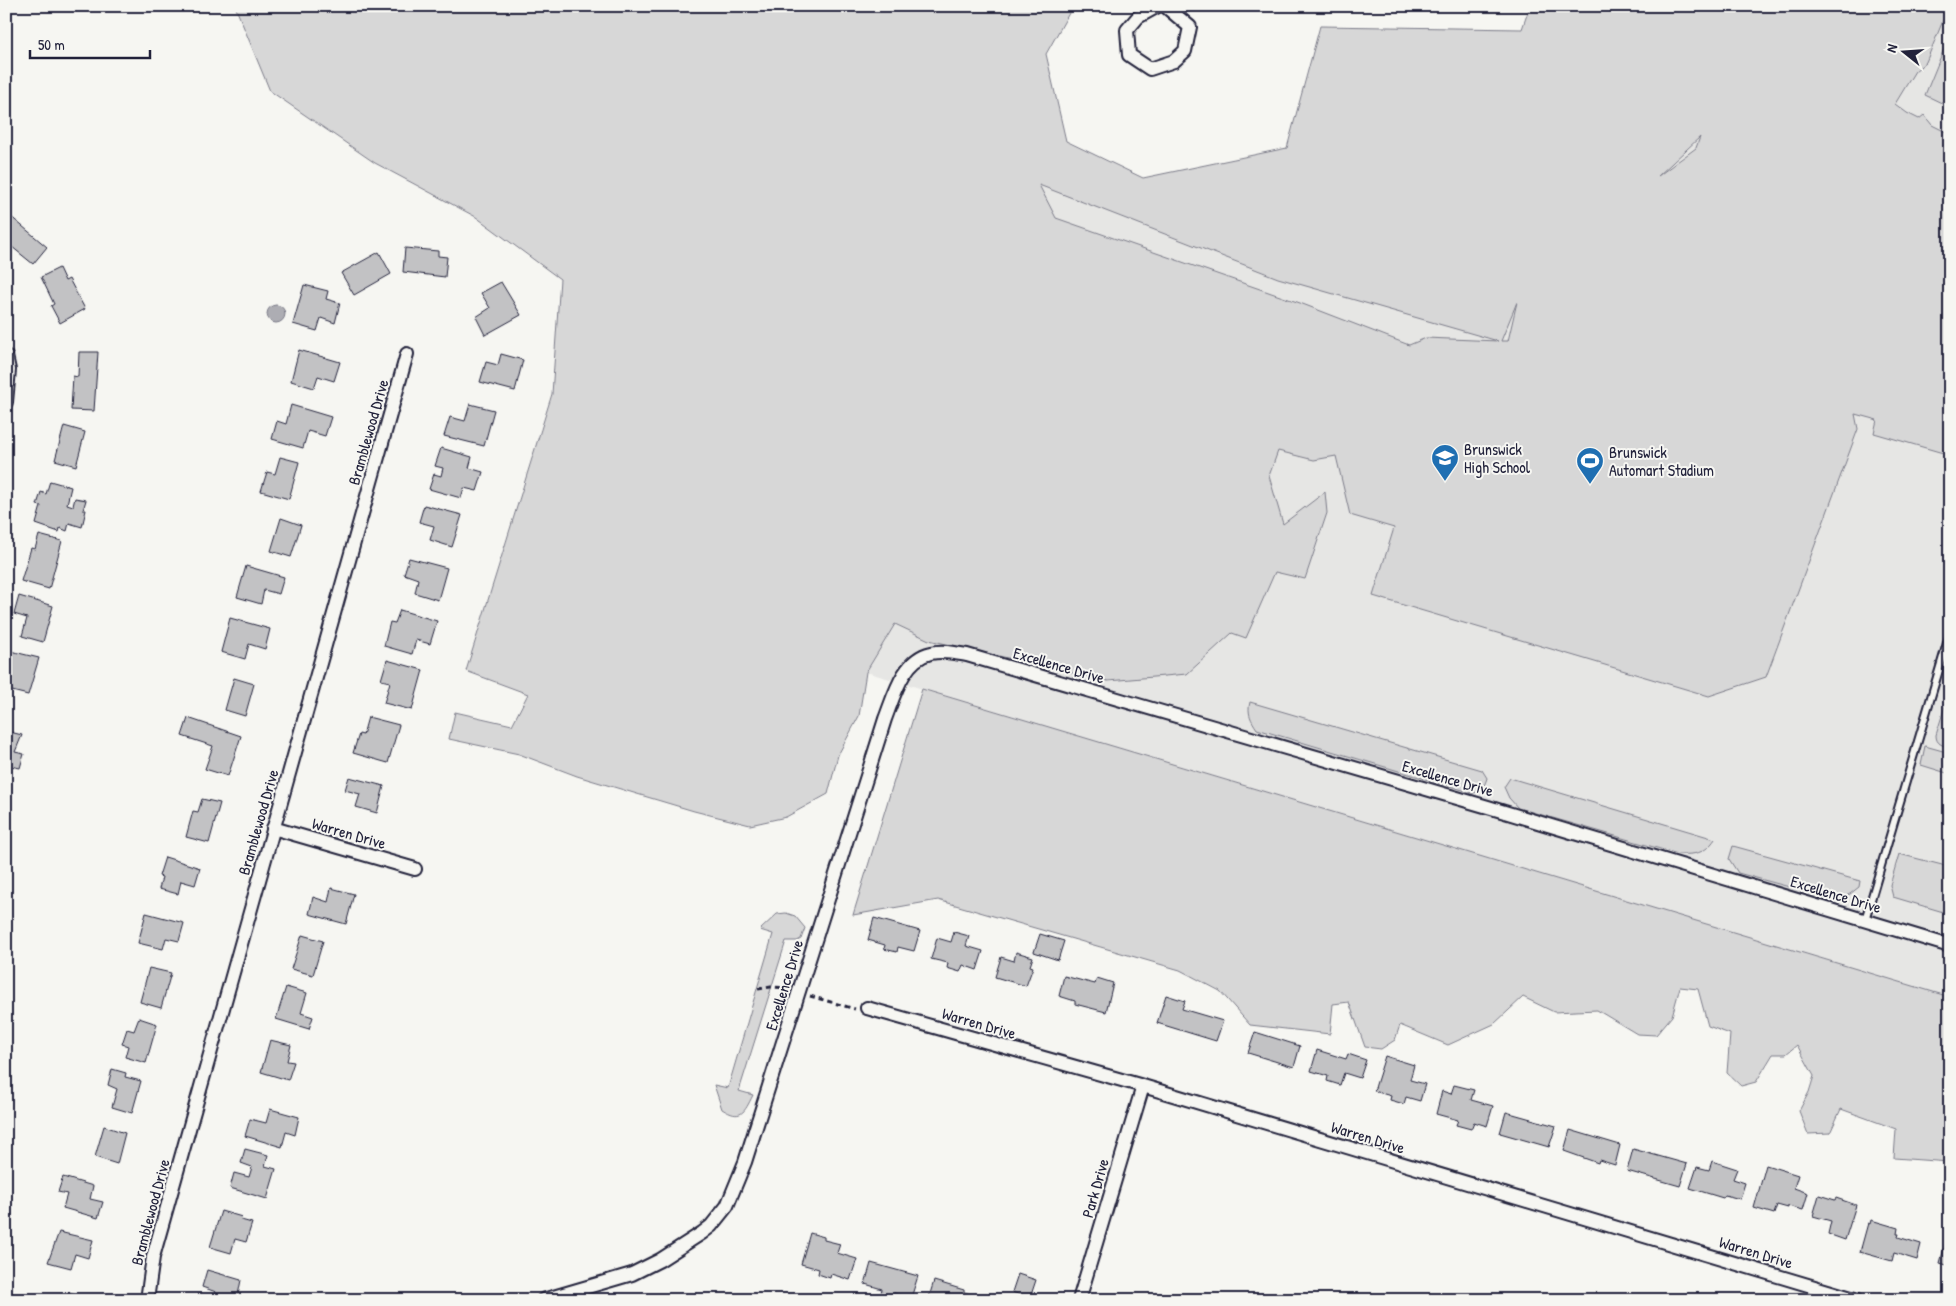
<svg xmlns="http://www.w3.org/2000/svg" width="1956" height="1306" font-family="'Patrick Hand',sans-serif">
	<style>
		.built { fill: #e6e6e4 }
		.green { fill: #d7d7d7; stroke: #7c7c89; fill-rule: evenodd }
		.water { fill: #adadb3; stroke: #757583 }
		.building { fill: #c2c2c4; stroke: #22223b }
		.lines { fill: none; stroke-linecap: round; stroke-linejoin: round }
		.lane-casing { stroke: #22223b; stroke-width: 10 }
		.street-casing { stroke: #22223b; stroke-width: 16 }
		.path { stroke: #22223b; stroke-width: 3; stroke-dasharray: 5 4; stroke-linecap: butt }
		.lane { stroke: #f6f6f2; stroke-width: 6 }
		.street { stroke: #f6f6f2; stroke-width: 12 }
		.labels { text-anchor: middle; stroke-width: 4; stroke-linejoin: round; paint-order: stroke }
		.street-label { font-size: 16px; fill: #22223b; stroke: #f6f6f2 }
		.poi-label { font-size: 16px; fill: #22223b; stroke: #f6f6f2; text-anchor: start }
	</style>
	<rect width="100%" height="100%" fill="#f6f6f2"/>
	<filter id="ink" filterUnits="userSpaceOnUse"><feTurbulence type="fractalNoise" baseFrequency=".02" numOctaves="2"/><feDisplacementMap in="SourceGraphic" scale="10" xChannelSelector="R" yChannelSelector="G"/><feConvolveMatrix kernelMatrix="1 2 1 2 8 2 1 2 1" color-interpolation-filters="sRGB"/></filter>
	<g filter="url(#ink)">
		<path class="built" d="M1754 6H1950V997L866 672 895 624 1039 184 1278 278 1519 298 1652 181 1701 136Z"/>
		<path class="green" d="M235 6H1073L1046 54 1066 141 1143 178 1287 148 1320 26 1522 29 1530 6H1949L1926 62 1915 71 1895 104 1907 113 1919 119 1924 115 1932 125 1950 134V455L1874 433 1877 420 1855 414 1858 429 1766 677 1709 696 1373 596 1394 528 1350 515 1336 456 1314 460 1278 451 1269 476 1283 524 1325 492 1327 513 1305 579 1275 572 1246 638 1232 633 1187 674 1108 681 929 640 895 624 866 672 859 716 838 755 828 794 786 817 750 825 694 811 577 776 519 754 449 739 455 712 512 725 528 694 466 671 552 394 560 279 476 217 375 163 270 91ZM1700 137 1696 148 1658 176ZM1039 185 1278 278 1498 341 1426 338 1409 345 1300 303 1056 218ZM1517 302 1508 341H1501Z
			M1950 34V107L1925 95Z
			M922 689 1950 997V1162L1894 1158 1896 1129 1841 1109 1830 1133 1808 1134 1799 1111 1809 1092 1814 1076 1797 1045 1786 1054H1773L1756 1082 1741 1086 1727 1073 1730 1034 1708 1026 1698 989 1680 987 1672 1016 1656 1035 1637 1034 1597 1010 1554 1012 1523 997 1494 1024 1448 1045 1400 1025 1395 1040 1381 1049 1365 1047 1349 1002 1333 1004 1330 1034 1250 1025 1220 991 1180 970 938 900 853 915Z
			M1950 690V748C1942 745 1936 744 1936 735Z
			M1250 702 1482 770 1487 778C1484 787 1482 791 1473 793L1257 729C1251 720 1247 713 1250 702Z
			M1925 746 1950 753V774L1921 765Z
			M1510 778 1715 839C1705 854 1694 855 1678 854L1518 808 1509 798 1504 787Z
			M1733 846 1860 881 1859 887 1850 894 1837 900 1738 873 1729 859Z
			M1899 854 1950 867V914L1893 897 1890 885Z
			M786 913 795 916 805 928 801 939 797 941H786L739 1091 753 1095C744 1113 741 1121 722 1109L714 1085 728 1088 773 934 760 930 777 914Z"/>
		<path class="water" d="M267 314a9 9 0 1 1 18 0a9 9 0 1 1-18 0Z"/>
		<path class="building" d="M9 215 47 247 33 264 6 242 8 239 6 237V218Z
			M405 248 438 251V256L447 257 445 277 403 272Z
			M379 252 391 274 354 295 341 273Z
			M59 268 65 281 69 279 85 309 60 323 51 306 54 304 41 277Z
			M501 282 521 315 485 335 476 317 490 308 481 293Z
			M304 285 328 291 326 299 340 303 335 323 321 318 317 331 293 324Z
			M299 350 340 362 334 381 318 376 314 388 291 381Z
			M79 352H98L94 411 71 410 73 376 78 377Z
			M501 354 523 360 515 391 480 382 486 362 498 365Z
			M470 404 494 410 484 446 444 436 450 417 465 421Z
			M291 405 331 417 325 436 308 431 303 448 272 439 277 421 286 424Z
			M64 426 85 432 76 466 55 460Z
			M441 448 472 457 469 468 483 472 477 491 464 488 461 498 429 489 434 474 441 476 443 468 435 466Z
			M280 457 299 462 289 499 261 491 267 472 275 474Z
			M50 481 71 487 67 504 73 506 75 498 86 500 83 510H86L82 527 69 523 67 531 60 528 59 532 36 524 41 506 37 505 41 492 46 494Z
			M424 505 462 515 452 547 430 540 434 526 419 522Z
			M281 518 301 525 291 557 271 551Z
			M39 535 62 541 49 589 21 581 31 548 35 549Z
			M409 558 447 568 438 600 415 593 418 579 404 574Z
			M246 566 284 577 279 594 264 590 261 604 237 597Z
			M19 596 53 606 43 642 22 636 27 618 14 614Z
			M400 610 437 621 430 644 416 640 412 654 384 646 390 622 395 623Z
			M230 618 270 629 265 649 249 644 245 659 221 652Z
			M6 650 39 658 28 695 8 690 12 671 6 669Z
			M387 660 423 670 412 710 384 703 390 682 381 680Z
			M234 678 254 684 245 716 225 710Z
			M368 717 399 725 388 763 353 753 359 734 363 735Z
			M188 718 241 736 228 776 205 769 213 746 182 736Z
			M6 731 22 735 15 752 24 754 20 768 6 765Z
			M349 777 384 786 377 813 356 807 360 794 345 790Z
			M202 799 220 803 209 843 186 837 193 811 198 812Z
			M165 857 200 868 195 885 181 881 178 894 159 889 162 877 159 876Z
			M331 888 354 894 346 924 309 914 313 897 328 902Z
			M146 913 184 923 179 941 166 938 163 949 138 943Z
			M874 918 920 931 914 951 898 947 897 952 884 949 885 945 868 940Z
			M954 932 969 936 966 946 983 951 977 970 963 965 960 972 947 968 948 963 931 959 937 938 951 942Z
			M1040 934 1064 941 1058 960 1034 952Z
			M302 935 323 941 313 975 291 969Z
			M1016 952 1033 957 1030 966 1033 967 1026 986 995 977 1001 957 1014 961Z
			M149 968 171 973 161 1008 140 1002Z
			M1064 976 1095 984 1097 978 1113 983 1106 1012 1075 1004V1001L1059 996Z
			M286 987 307 993 301 1013 313 1017 309 1029 276 1019Z
			M1166 995 1185 1001 1182 1009 1223 1021 1216 1041 1157 1023Z
			M139 1018 157 1024 146 1063 125 1057 128 1046 122 1044 127 1029 134 1031Z
			M1255 1032 1300 1046 1294 1067 1248 1053Z
			M270 1040 291 1045 287 1061 294 1062 288 1080 261 1072Z
			M1317 1050 1346 1059 1348 1054 1366 1060 1360 1078 1344 1073 1340 1085 1327 1081 1328 1076 1311 1071Z
			M1385 1056 1414 1065 1410 1080 1425 1084 1420 1101 1406 1097 1404 1104 1390 1100 1391 1096 1374 1091Z
			M112 1069 126 1073 125 1077 141 1081 132 1113 112 1107 117 1089 108 1085Z
			M1454 1085 1474 1090 1471 1100 1493 1106 1487 1126 1474 1122 1471 1129 1456 1125 1458 1120 1436 1114 1442 1091 1451 1094Z
			M270 1109 299 1117 295 1135 286 1132 282 1147 245 1136 250 1119 266 1123Z
			M1506 1112 1556 1126 1549 1147 1500 1133Z
			M104 1126 125 1133 117 1164 95 1157Z
			M1570 1130 1620 1145 1615 1165 1599 1160 1598 1163 1564 1151Z
			M245 1149 268 1155 265 1166 276 1169 267 1199 230 1188 234 1173 249 1177 252 1167 241 1163Z
			M1633 1149 1687 1164 1680 1186 1627 1171Z
			M1712 1161 1737 1169 1733 1179 1745 1183 1740 1199 1725 1195 1723 1198 1690 1188 1697 1167 1709 1170Z
			M1766 1165 1798 1175 1794 1188 1808 1193 1803 1210 1788 1206V1208L1777 1205 1774 1214 1754 1208Z
			M63 1177 93 1186 90 1199 103 1202 98 1218 63 1208 67 1194 58 1192Z
			M1819 1195 1835 1200 1836 1198 1856 1205 1845 1240 1828 1234 1831 1221 1813 1216Z
			M221 1211 242 1217 241 1220 252 1223 246 1242 235 1239 231 1253 210 1247Z
			M1871 1220 1898 1228 1897 1234H1899L1898 1237 1921 1244 1917 1260 1894 1253 1892 1261 1860 1252 1868 1223 1870 1224Z
			M1949 1230 1950 1231V1266L1940 1263Z
			M59 1232 93 1240 88 1258 75 1254 71 1268 48 1262Z
			M810 1233 824 1237V1240L840 1244 837 1253 857 1259 850 1280 831 1274 830 1278 818 1274 819 1269 801 1264Z
			M871 1263 918 1276 911 1298 894 1293 893 1296 881 1293 882 1289 865 1284Z
			M207 1270 241 1280 237 1300H214L216 1292 202 1287Z
			M1018 1274 1036 1280 1030 1298 1012 1292Z
			M934 1281 964 1290V1292L981 1297 980 1300H928Z
			M68 1293 89 1298 88 1300H66Z"/>
		<g class="lines">
			<defs>
				<path id="lane" d="M1865 920 1950 633"/>
				<path id="street" d="M1158 6 1138 17 1127 30 1129 55 1150 69 1174 61 1185 51 1190 27 1165 6
					M6 356 9 370 6 402
					M273 828 415 869
					M867 1008 1143 1086 1858 1300
					M147 1300 153 1257 407 354
					M543 1300 632 1274 660 1260 702 1233 711 1226 727 1206 745 1162 885 719C894 696 903 659 931 653 943 650 955 653 967 655L1488 807 1950 946
					M1079 1300 1143 1086"/>
			</defs>
			<use href="#lane" class="lane-casing"/>
			<use href="#street" class="street-casing"/>
			<path class="path" d="M758 989 771 987 788 988
				M810 996 855 1009"/>
			<use href="#lane" class="lane"/>
			<use href="#street" class="street"/>
		</g>
	</g>
	<defs>
		<symbol id="school-pin" viewBox="-11 -11 22 30"><path d="M0 17L-7.5 6A9.5 9.5 0 1 1 7.5 6Z" fill="#1f6fb2" stroke="#f6f6f2"/><path d="M0-5L7-2L0 1L-7-2ZM-4 1L0 2.5L4 1V4Q0 6-4 4Z" fill="#fff"/></symbol>
		<symbol id="stadium-pin" viewBox="-11 -11 22 30"><path d="M0 17L-7.5 6A9.5 9.5 0 1 1 7.5 6Z" fill="#1f6fb2" stroke="#f6f6f2"/><path d="M0-5a6.5 5 0 1 0 0 10a6.5 5 0 1 0 0-10ZM-3.5-1.8h7v3.6h-7Z" fill="#fff"/></symbol>
	</defs>
	<g fill-rule="evenodd">
		<use href="#school-pin" x="1429" y="442" width="32" height="43"/>
		<use href="#stadium-pin" x="1574" y="445" width="32" height="43"/>
	</g>
	<g class="labels">
		<g class="street-label">
			<text transform="translate(368 432) rotate(-74)" y="6">Bramblewood Drive</text>
			<text transform="translate(1059 665) rotate(16)" y="6">Excellence Drive</text>
			<text transform="translate(1448 778) rotate(16)" y="6">Excellence Drive</text>
			<text transform="translate(258 822) rotate(-74)" y="6">Bramblewood Drive</text>
			<text transform="translate(349 833) rotate(16)" y="6">Warren Drive</text>
			<text transform="translate(1836 894) rotate(17)" y="6">Excellence Drive</text>
			<text transform="translate(784 985) rotate(-73)" y="6">Excellence Drive</text>
			<text transform="translate(979 1023) rotate(16)" y="6">Warren Drive</text>
			<text transform="translate(1368 1137) rotate(17)" y="6">Warren Drive</text>
			<text transform="translate(1095 1188) rotate(-74)" y="6">Park Drive</text>
			<text transform="translate(150 1212) rotate(-75)" y="6">Bramblewood Drive</text>
			<text transform="translate(1756 1252) rotate(17)" y="6">Warren Drive</text>
		</g>
		<g class="poi-label">
			<text x="1464" y="455">Brunswick<tspan x="1464" dy="18">High School</tspan></text>
			<text x="1609" y="458">Brunswick<tspan x="1609" dy="18">Automart Stadium</tspan></text>
		</g>
	</g>
	<rect width="1956" height="1306" fill="none" stroke="#f6f6f2" stroke-width="25"/>
	<rect x="12" y="12" width="1931" height="1281" fill="none" stroke="#22223b" stroke-width="2" filter="url(#ink)"/>
	<g transform="translate(1904 52) rotate(287)" stroke="#f6f6f2" stroke-width="4" paint-order="stroke">
	<path d="M0-4L9 19L0 12L-9 19Z" fill="#22223b"/>
	<text y="-8" font-size="14" font-weight="bold" text-anchor="middle" fill="#22223b">N</text>
	</g>
	<path d="M30 50v8h120v-8" fill="none" stroke="#22223b" stroke-width="2.5"/>
	<text x="38" y="50" font-size="15" fill="#22223b" stroke="#f6f6f2" stroke-width="4" paint-order="stroke">50 m</text>
</svg>
